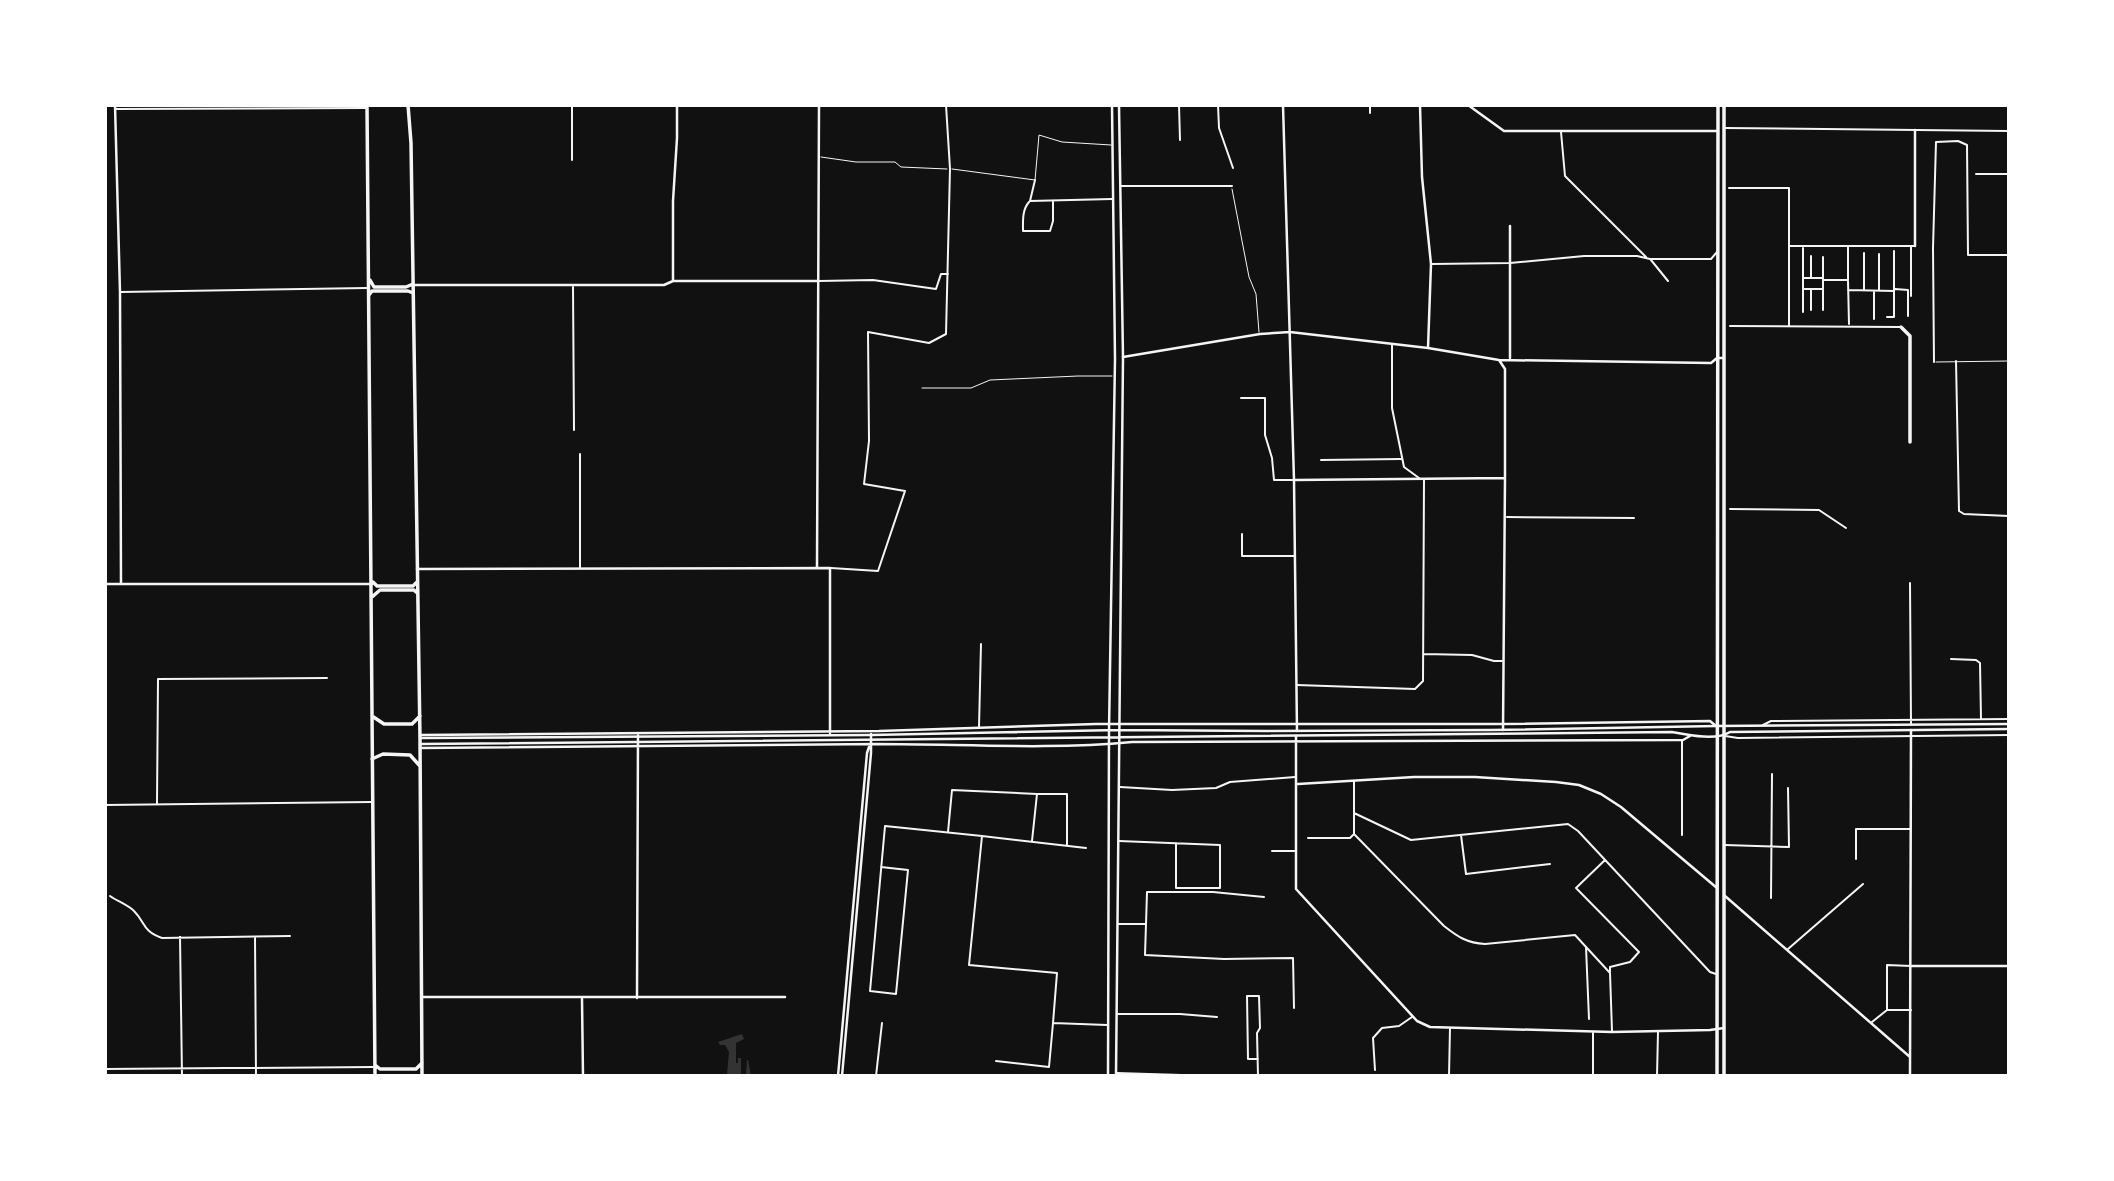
<svg xmlns="http://www.w3.org/2000/svg" width="2114" height="1181" font-family="Inter,sans-serif">
	<style>
		.water { fill: #333 }
		.lines { fill: none; stroke-linecap: round; stroke-linejoin: round }
		.service { stroke: #f5f5f5; stroke-width: 1 }
		.pedestrian { stroke: #f5f5f5; stroke-width: 2 }
		.minor { stroke: #f5f5f5; stroke-width: 2 }
		.tertiary { stroke: #f5f5f5; stroke-width: 2.5 }
		.secondary { stroke: #f5f5f5; stroke-width: 2.5 }
		.primary { stroke: #f5f5f5; stroke-width: 3.5 }
	</style>
	<rect width="100%" height="100%" fill="#111"/>
	<path class="water" d="M742 1034 744 1039 736 1043V1063H738V1058H741V1075H746L747 1060H748L751 1076H721L727 1074 729 1052 725 1045H720L718 1042Z"/>
	<g class="lines">
		<path class="service" d="M821 157 856 162H895L901 167 947 169
			M952 169 1035 180 1039 135 1062 142 1111 145
			M1232 189 1249 277 1256 294 1259 332
			M1936 362 2009 361
			M922 388H971L990 380 1078 376H1112"/>
		<path class="pedestrian" d="M121 292 367 288"/>
		<path class="minor" d="M572 105V160
			M1179 105 1180 140
			M1218 105 1219 128 1233 168
			M1370 105V113
			M116 109 366 108
			M1725 128 2009 131
			M1561 132 1565 176 1646 257
			M1976 174H2009
			M1035 180 1030 201 1112 199
			M1121 186H1232
			M1729 188H1789V326
			M1029 202C1022 210 1023 221 1023 231H1050L1053 221V201
			M1790 246H1914
			M1911 247V296
			M1864 253V289
			M1823 257V277
			M1651 260 1668 281
			M1432 264 1510 263 1584 256H1637L1650 259H1711L1717 252
			M1803 277V248
			M1811 277V256
			M1824 280H1848V247
			M819 281 873 280 936 289 941 274H948
			M1848 281 1849 324
			M573 287 574 430
			M1895 289 1908 290V316
			M1811 290V310
			M1823 290V310
			M1848 290 1894 291V251
			M1879 290V254
			M1874 291V319
			M1803 312V278H1823V289H1803
			M1887 317H1894V292
			M1730 326 1900 327
			M1392 345V408L1404 467 1419 478
			M1956 361 1959 511 1964 514 2009 516
			M1934 362 1933 248 1936 142 1958 141 1967 145 1968 255H2009
			M1241 398H1265V435L1272 458 1274 480H1293
			M580 454V568
			M1321 460 1401 459
			M1730 509 1819 510 1846 528
			M1507 517 1634 518
			M1242 534V556H1294
			M831 568 878 571 905 491 864 484 869 441 868 332 929 343 946 334 950 169 946 105
			M1910 583 1911 725
			M1424 654 1472 655 1494 661H1502
			M1951 659 1976 660 1980 663 1981 719
			M1297 685 1415 689 1423 681 1424 480
			M1763 725 1771 721 2009 719
			M979 727 981 644
			M1725 736 1738 738 2009 735
			M1354 781V834L1444 926C1458 937 1467 943 1485 944L1575 935 1610 973 1612 1031
			M1120 787 1172 790 1216 788 1230 782 1295 777
			M1038 794H1067V846
			M157 803 158 679 327 678
			M105 805 372 802
			M1354 813 1411 840 1568 824 1578 831 1710 972 1716 974
			M948 832 952 790 1037 794 1032 841
			M1461 835 1466 874 1550 864
			M1682 835V741
			M1308 838H1350L1354 834
			M1119 841 1220 845V888H1176V843
			M1725 845 1789 847 1788 788
			M1272 851H1295
			M1856 859V829H1910
			M1605 860 1576 888 1639 952 1630 962 1610 967V972
			M881 867 908 870 896 994 870 991 885 826 982 836
			M110 896C117 901 128 905 134 911 146 923 142 931 162 938L290 936
			M1771 898 1772 774
			M1118 924H1146L1147 892H1213L1264 897
			M1146 924 1145 955 1224 959 1293 958 1294 1008
			M180 937 182 1076
			M255 937 256 1076
			M1586 947 1589 1019
			M1788 949 1863 884
			M1887 1010V965L1911 966
			M1117 1014H1180L1217 1017
			M1872 1022 1887 1010H1911
			M1053 1023 1057 973 969 965 982 836 1086 848
			M1258 1059H1248L1247 996H1259L1260 1028 1257 1033 1258 1076
			M996 1061 1049 1067 1053 1023 1107 1025
			M105 1069 373 1067
			M1375 1070 1373 1038 1382 1028 1399 1026 1412 1017
			M1117 1073 1214 1076
			M876 1076 882 1023
			M1449 1076 1450 1028
			M1593 1076V1033
			M1657 1076 1658 1032"/>
		<path class="tertiary" d="M115 105 120 292 121 584
			M1283 105 1294 480 1297 731
			M1420 105 1422 177 1431 264 1428 348
			M1468 105 1504 131H1717
			M1510 226V358
			M673 281V201L677 138V105
			M413 285H664L673 281H818
			M1123 357 1260 334 1290 332 1428 348 1499 360 1711 363 1717 358H1723
			M1499 360 1505 369V477
			M1295 480 1505 478 1503 730
			M817 567 819 105
			M417 569 830 568V733
			M105 584H372
			M420 735 879 731 1096 724H1503L1710 721 1716 726
			M1296 736V889L1417 1021 1430 1027 1612 1032 1710 1030 1724 1028
			M420 748C573 746 725 744 877 744 963 744 1047 750 1132 742L1683 740 1690 736
			M1298 784 1414 777H1475L1556 782 1579 785 1601 794 1621 807 1717 888
			M1725 896 1910 1057
			M1911 966H2009
			M422 997H785
			M637 998 638 735
			M582 999 583 1076
			M838 1076 867 753 869 747
			M842 1076 871 753V734
			M1910 1076 1911 730"/>
		<path class="secondary" d="M1915 130V246
			M420 738 871 735 1119 730 1266 731 1491 730 1716 726 2009 724
			M420 744 1672 732C1688 735 1716 741 1730 732L2009 729
			M1108 1076 1109 731 1115 359 1112 105
			M1116 1076 1123 357 1119 105"/>
		<path class="primary" d="M367 105 375 1076
			M408 105 411 143 420 738 422 1076
			M1724 105V1076
			M370 280 374 287H406L413 284
			M369 295 372 291H408L413 293
			M1901 327 1910 336V442
			M373 582 377 586H413L417 582
			M372 597 380 590H414L416 592
			M372 716 384 724H412L420 716
			M372 759 383 754 410 755 419 765
			M375 1065 380 1069H416L422 1063
			M1717 1076 1718 105"/>
	</g>
	<rect width="2114" height="1181" fill="none" stroke="#ffffff" stroke-width="214"/>
</svg>
